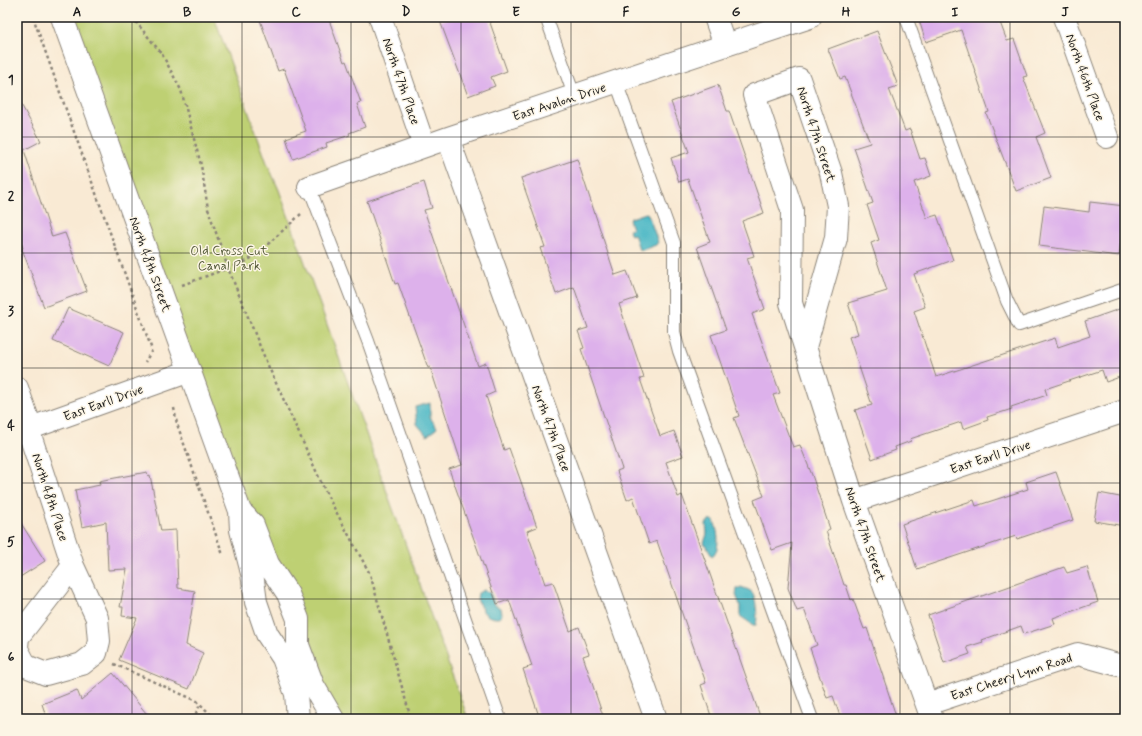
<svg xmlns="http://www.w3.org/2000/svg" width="1142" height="736" font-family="Mynerve,sans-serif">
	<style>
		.green { fill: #bed073; stroke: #6d7648 }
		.water { fill: #4bb8c6; stroke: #346a71 }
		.building { fill: #ddb1eb }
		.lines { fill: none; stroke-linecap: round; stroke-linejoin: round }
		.service-casing { stroke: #8a8378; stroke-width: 14 }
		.minor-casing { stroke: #8a8378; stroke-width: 24 }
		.tertiary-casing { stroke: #8a8378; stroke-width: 24 }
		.path { stroke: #8a8378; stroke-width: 2.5; stroke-dasharray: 3 3; stroke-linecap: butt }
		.service { stroke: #fff; stroke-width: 12 }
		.minor { stroke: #fff; stroke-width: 22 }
		.tertiary { stroke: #fff; stroke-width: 22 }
		.grid { fill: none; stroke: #1c1c1c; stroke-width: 1; stroke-opacity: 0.55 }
		.labels { text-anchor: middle; stroke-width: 3; stroke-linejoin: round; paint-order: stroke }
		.street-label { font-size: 13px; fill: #1c1c1c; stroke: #fcf5e5 }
		.park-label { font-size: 13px; fill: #555b3a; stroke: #fcf5e5 }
		.neatline { fill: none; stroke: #1c1c1c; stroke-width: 1.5 }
		.grid-label { font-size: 13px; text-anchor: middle; font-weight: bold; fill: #1c1c1c }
	</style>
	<rect width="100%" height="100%" fill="#fcf5e5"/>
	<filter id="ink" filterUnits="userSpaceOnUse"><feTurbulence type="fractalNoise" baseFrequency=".025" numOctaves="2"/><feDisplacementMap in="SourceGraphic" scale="8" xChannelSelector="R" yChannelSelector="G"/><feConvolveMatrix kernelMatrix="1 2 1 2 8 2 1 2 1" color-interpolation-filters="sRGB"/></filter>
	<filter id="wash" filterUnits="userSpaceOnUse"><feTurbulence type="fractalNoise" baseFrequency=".012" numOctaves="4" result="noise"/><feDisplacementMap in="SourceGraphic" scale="16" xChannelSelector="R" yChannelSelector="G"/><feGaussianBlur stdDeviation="0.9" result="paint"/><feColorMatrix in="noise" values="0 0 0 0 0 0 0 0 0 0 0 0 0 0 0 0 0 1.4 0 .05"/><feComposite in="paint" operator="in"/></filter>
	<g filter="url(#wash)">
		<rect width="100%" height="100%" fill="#f9ead4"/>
		<path class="green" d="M67 17H214L267 163 279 190 468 719H337L194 370Z"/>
		<path class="water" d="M646 213 648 214 658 242 656 245 642 250 639 249 634 234 631 235 629 230 632 229 629 220 631 218Z
			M430 403V417L437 428 427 436 417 424 415 407Z
			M710 519 714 521C718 530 721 550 712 556L704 543 707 534 706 524Z
			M741 587C744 588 750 590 752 592 756 596 758 618 756 625H753L740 616V605L736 595 737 589Z
			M484 590 490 593 495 605 501 608 502 614 500 618C485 619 482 611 477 599L478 593Z"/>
		<g id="blocks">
			<path class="building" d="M259 17H328L344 62 346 61 361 103 357 104 365 127 349 133 350 135 326 143 327 147 293 159 286 138 306 131 284 69 278 71Z
				M452 17H488L507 71 491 77 495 86 468 96 440 21Z
				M918 17H998L1007 41 1014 39 1027 76 1023 77 1045 133 1036 137 1051 178 1016 191 986 113 989 112 961 30 926 42Z
				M877 31 898 86 889 89 905 131 910 129 920 159 925 158 931 176 914 182 927 218 937 215 953 260 914 274 925 307 914 311 936 377 1055 338 1058 347 1090 336 1085 321 1125 307V375L1106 382 1102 370 1045 389 1047 395 1011 407 1012 409 987 417 988 420 963 429 961 422 910 439 911 441 895 447 896 450 872 459 855 410 872 405 849 337 858 334 848 303 887 291 871 243 879 240 867 205 873 203 854 148 870 143 845 77 840 79 828 49Z
				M718 85 727 111H729L764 213 742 221 754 256 747 258 765 309 752 314 780 393 773 395 793 447 800 445 812 475 830 529 826 531 844 585H846L851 600 853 599 864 629 867 628 897 719H841L833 696 827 698 810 648 817 645 804 609 797 611 788 588 792 543 772 550 754 500 764 496 734 418 739 416 711 335 726 330 697 247 710 242 688 179 679 182 671 158 689 152 671 102Z
				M17 97 41 141 24 150 52 237 65 233 87 291 44 307 22 249 23 248 17 230Z
				M577 159 615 275 627 271 637 298 619 304 644 378 640 379 660 436 674 431 683 456 666 462 678 497 682 495 761 719H712L701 685 706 683 657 541 649 544 633 497 627 500 617 471 622 469 581 349 584 348 578 331 588 328 574 287 556 294 540 248 545 247 521 178Z
				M424 182 432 208 424 210 478 366 486 363 495 392 486 396 504 450 509 448 537 527 527 531 545 584 553 582 570 631 579 627 589 654 583 656 604 719H540L523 669 532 666 509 600 497 604 449 469 462 465 430 367 428 368 398 283 395 284 367 201Z
				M1090 202 1125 206 1119 256 1039 246 1044 206 1089 212Z
				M68 308 124 332 109 366 53 341Z
				M147 472 148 476 150 475 161 531 176 530 178 588 195 591 186 645 203 653 189 689 119 660 137 618 122 616 123 607H120L127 569 108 570 106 522 82 527 75 490 100 485 99 481Z
				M1056 472 1073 520 1017 539 1016 536 917 569 902 524 974 500 976 506 1028 489 1026 482Z
				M1099 493 1125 498V526L1094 521Z
				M17 517 45 561 17 579Z
				M1064 567 1067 573 1087 567 1098 602 1053 618 1055 624 1024 634 1021 626 982 640 983 642 967 647 970 654 944 663 928 615Z
				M113 673 151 719H47L42 704 77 690 81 700Z"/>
		</g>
	</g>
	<g filter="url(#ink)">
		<use href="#blocks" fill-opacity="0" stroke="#8a8378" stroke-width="1"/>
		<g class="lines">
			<defs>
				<path id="service" d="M546 17 574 95
					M906 17 1007 301 1019 325 1125 289
					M616 82 674 243V332L679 351 812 719
					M309 187 368 341 500 719"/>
				<path id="minor" d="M380 17 424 146
					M715 17 725 45
					M1064 17 1107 137
					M448 138 656 719
					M309 187 448 138 810 17
					M805 347 836 238 838 206 831 173 799 79 754 95 792 210 791 303 854 501 932 719
					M17 388 31 428
					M854 501 1125 411
					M17 647 18 637 73 566
					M17 649 26 666 46 674 82 664 96 653 99 641 97 618 73 566 28 429
					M927 704 1078 654 1118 665"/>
				<path id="tertiary" d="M62 17 240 511 241 530 252 573 256 602 267 634 283 658 296 694 298 719
					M17 433 190 371
					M245 516 253 525 268 564 288 594 298 619V645L313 685 333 719"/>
			</defs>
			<use href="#service" class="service-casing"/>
			<use href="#minor" class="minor-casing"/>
			<use href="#tertiary" class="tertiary-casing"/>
			<path class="path" d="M33 17 152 350 145 362
				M132 17 162 54 181 90 201 165 208 209 228 268 266 361 327 495 370 574 411 719
				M182 285 245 262 256 255 301 214
				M174 408 177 424 223 555
				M114 664 197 701 210 714 211 719
				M42 716 43 719
				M193 719 200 705"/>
			<use href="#service" class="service"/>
			<use href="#minor" class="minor"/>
			<use href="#tertiary" class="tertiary"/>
		</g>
	</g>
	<path class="grid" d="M132 17V719M242 17V719M351 17V719M461 17V719M571 17V719M681 17V719M791 17V719M900 17V719M1010 17V719M17 137H1125M17 253H1125M17 368H1125M17 483H1125M17 599H1125"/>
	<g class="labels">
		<g class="street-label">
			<text transform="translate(1086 77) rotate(70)" y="5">North 46th Place</text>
			<text transform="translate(402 81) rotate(71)" y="5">North 47th Place</text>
			<text transform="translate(559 101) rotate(-18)" y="5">East Avalon Drive</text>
			<text transform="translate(817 134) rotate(72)" y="5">North 47th Street</text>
			<text transform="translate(151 264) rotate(70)" y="5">North 48th Street</text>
			<text transform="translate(103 402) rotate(-20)" y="5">East Earll Drive</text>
			<text transform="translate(552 428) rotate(70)" y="5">North 47th Place</text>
			<text transform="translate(990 456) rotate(-18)" y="5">East Earll Drive</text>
			<text transform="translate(51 497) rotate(72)" y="5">North 48th Place</text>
			<text transform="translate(866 534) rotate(71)" y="5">North 47th Street</text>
			<text transform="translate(1011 676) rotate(-18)" y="5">East Cheery Lynn Road</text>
		</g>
		<g class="park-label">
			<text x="229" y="255">Old Cross Cut<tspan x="229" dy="15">Canal Park</tspan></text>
		</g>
	</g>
	<rect width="1142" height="736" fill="none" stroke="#fcf5e5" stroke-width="44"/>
	<rect x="22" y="22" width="1098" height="692" class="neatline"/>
	<g class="grid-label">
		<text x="77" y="16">A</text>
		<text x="187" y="16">B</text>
		<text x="296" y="16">C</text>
		<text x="406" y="16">D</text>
		<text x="516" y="16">E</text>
		<text x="626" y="16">F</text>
		<text x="736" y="16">G</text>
		<text x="846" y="16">H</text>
		<text x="955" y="16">I</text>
		<text x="1065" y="16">J</text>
		<text x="11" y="84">1</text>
		<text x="11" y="200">2</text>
		<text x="11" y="315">3</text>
		<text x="11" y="430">4</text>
		<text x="11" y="546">5</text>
		<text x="11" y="661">6</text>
	</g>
</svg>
